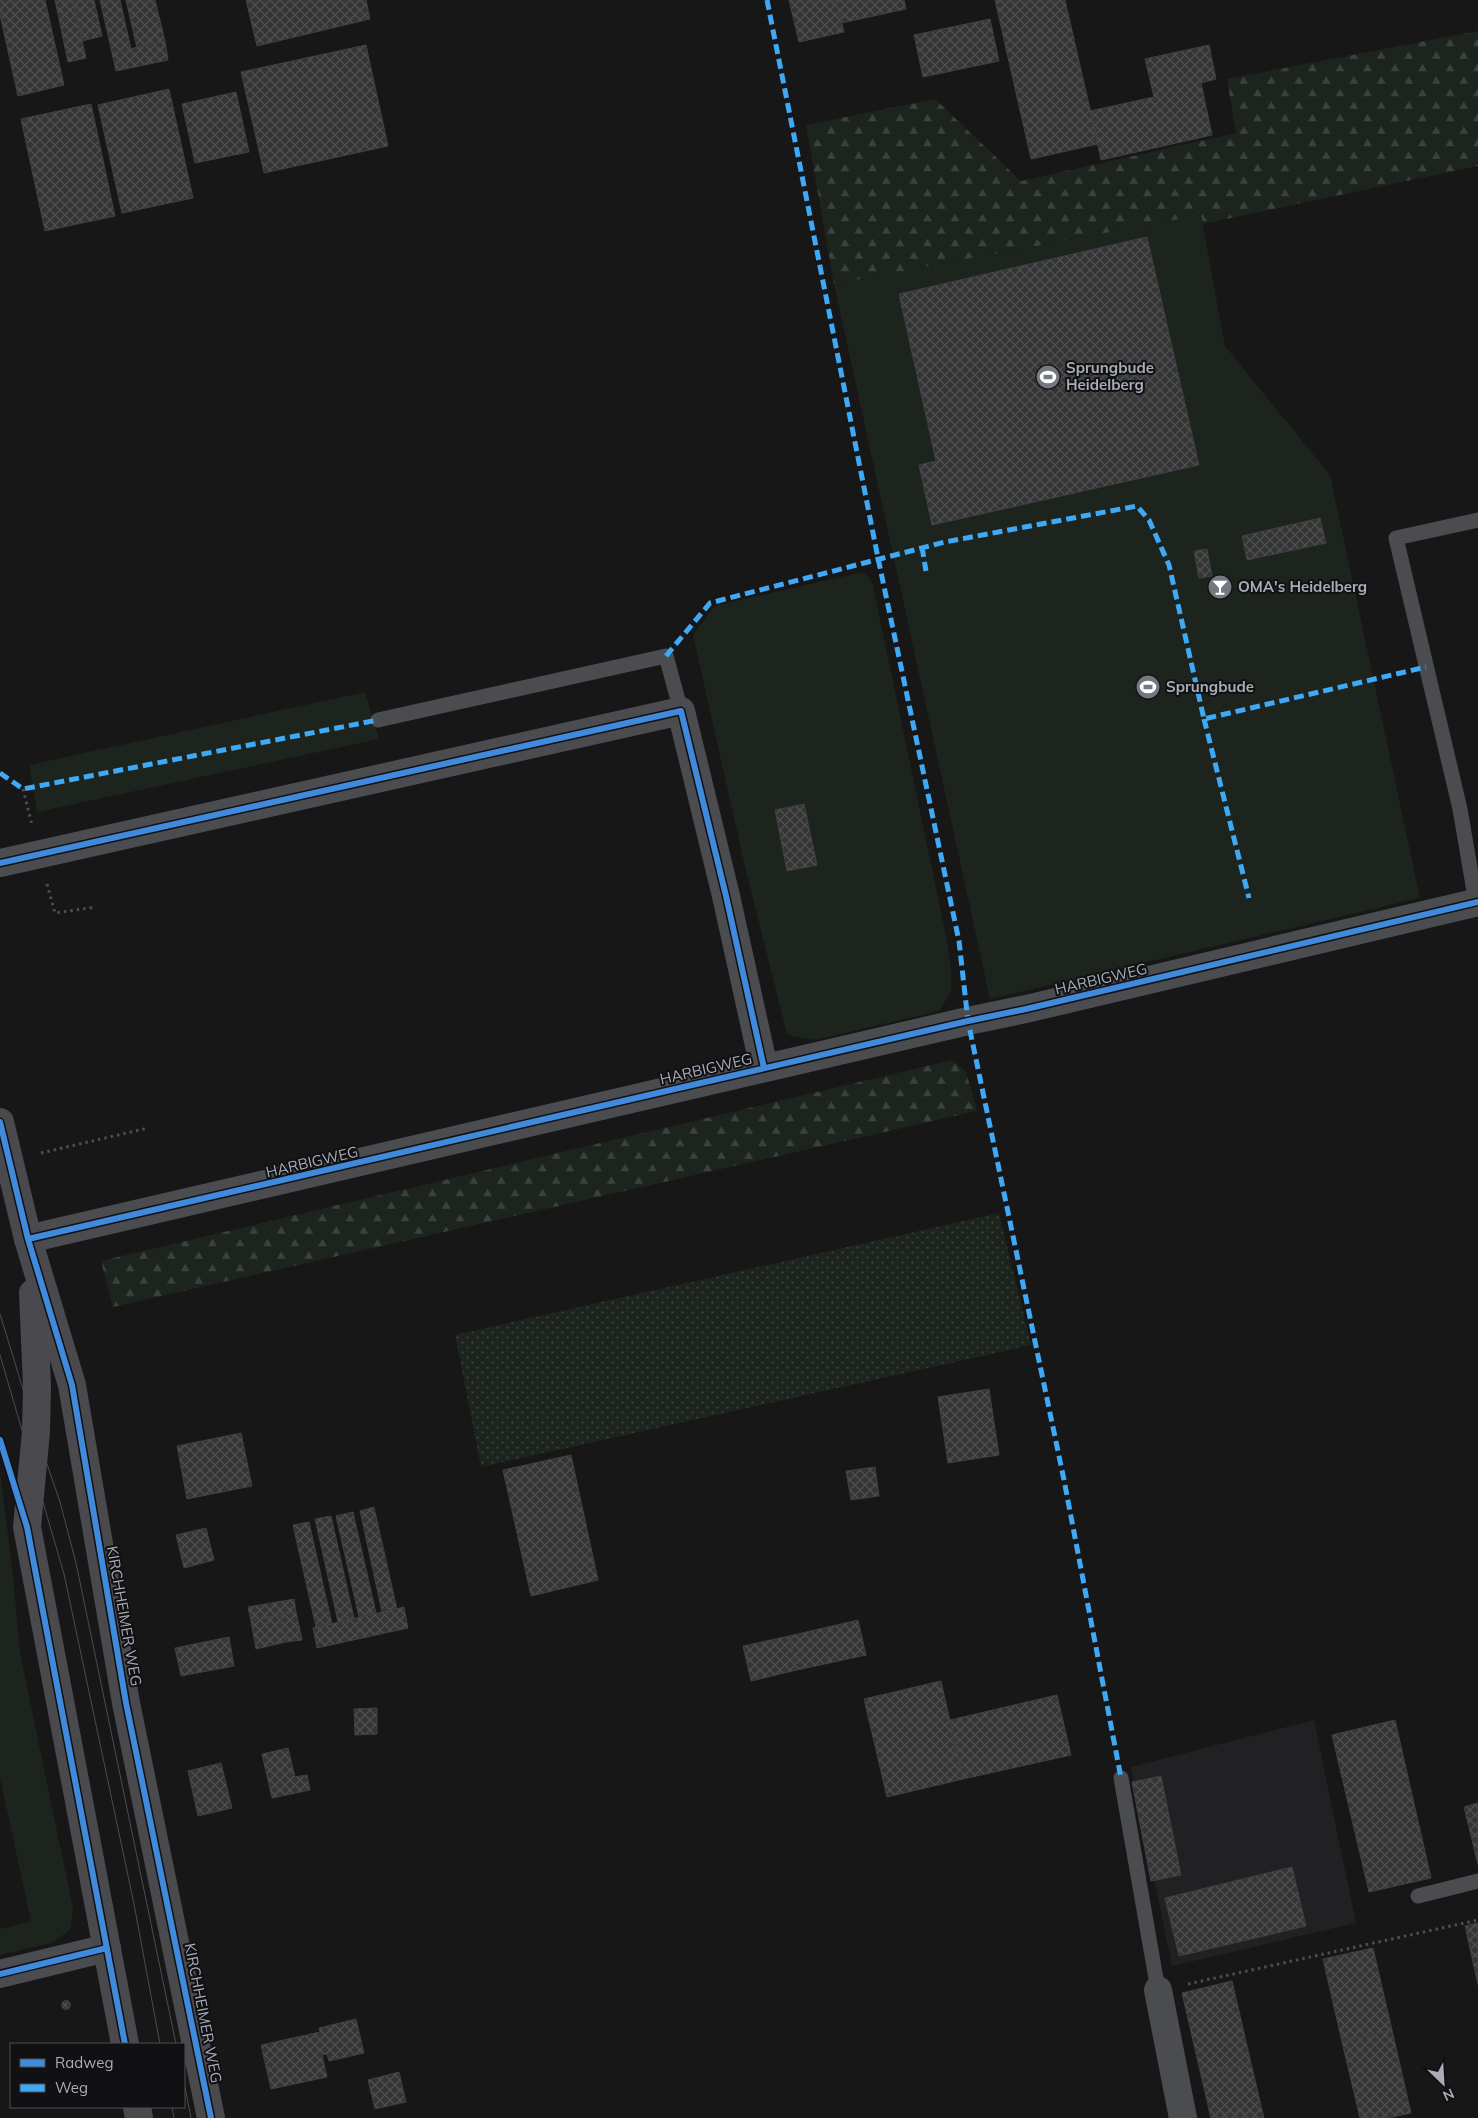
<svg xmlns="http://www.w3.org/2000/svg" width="1478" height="2118" font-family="Mulish,sans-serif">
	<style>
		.built { fill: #212123 }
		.grass { fill: #1d241e }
		.forest { fill: url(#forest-firs) }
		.garden { fill: url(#garden-dots) }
		.building { fill: url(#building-cross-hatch); stroke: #3f4043 }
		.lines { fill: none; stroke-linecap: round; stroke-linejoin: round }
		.path { stroke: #4d4e52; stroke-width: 3; stroke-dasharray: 2.5 4; stroke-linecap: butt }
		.lane { stroke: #4b4c50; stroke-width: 15 }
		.street { stroke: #4b4c50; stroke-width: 28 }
		.secondary { stroke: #4a4a4e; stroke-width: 28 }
		.tram { stroke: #4b4c4f; stroke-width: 1 }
		.quiet { stroke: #3fa9f5; stroke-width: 5; stroke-dasharray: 10 5; stroke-linecap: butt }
		.cycleway-casing { stroke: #111113; stroke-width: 9 }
		.cycleway { stroke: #408adc; stroke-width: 6 }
		.labels { text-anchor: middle; stroke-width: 4; stroke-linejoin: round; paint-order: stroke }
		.poi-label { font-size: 15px; font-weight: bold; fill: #a8adb8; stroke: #111113; text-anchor: start }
		.street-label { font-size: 15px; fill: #a8adb8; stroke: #111113 }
	</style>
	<defs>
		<pattern id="forest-firs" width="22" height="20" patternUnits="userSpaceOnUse" patternTransform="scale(1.25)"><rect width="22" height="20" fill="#1d241e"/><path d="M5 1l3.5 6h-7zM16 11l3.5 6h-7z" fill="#3b413d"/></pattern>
		<pattern id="garden-dots" width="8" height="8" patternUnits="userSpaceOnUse" patternTransform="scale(1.25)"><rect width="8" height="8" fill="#1d241e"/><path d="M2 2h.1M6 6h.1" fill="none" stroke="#3b413d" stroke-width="1.8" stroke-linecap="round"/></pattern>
		<pattern id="building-cross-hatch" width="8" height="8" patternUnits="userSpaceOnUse" patternTransform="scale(1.25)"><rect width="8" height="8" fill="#353536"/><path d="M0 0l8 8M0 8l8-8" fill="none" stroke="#4f5051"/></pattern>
	</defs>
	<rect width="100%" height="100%" fill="#171717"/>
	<path class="built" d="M1314 1720 1356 1923 1172 1966 1131 1767Z"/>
	<path class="grass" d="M1201 215 1225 346 1330 475 1420 898 990 999 834 284Z
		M863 572 872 581 947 941 951 970V992L939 1011 815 1040 787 1035 744 863 693 635 714 606Z
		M365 692 379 739 37 812 29 765Z
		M0 1471 13 1576 20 1653 73 1908 71 1929 52 1943 0 1955V1929L31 1921 0 1778Z"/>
	<path class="forest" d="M1478 31V166L1203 224 1201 215 834 284 806 125 935 99 1021 181 1236 133 1227 79Z
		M952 1060 966 1072 977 1111 113 1307 101 1261Z"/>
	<path class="garden" d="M999 1213 1031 1345 481 1467 455 1335Z"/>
	<path class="building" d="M0 0H45L64 85 18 96 0 15Z
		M55 0H73L86 58 68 62Z
		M73 0H94L102 36 82 41Z
		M100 0H120L131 49 112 53Z
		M126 0H155L165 41 137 48Z
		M246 0H366L370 19 257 46Z
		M789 0H836L844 32 799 42Z
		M836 0H904L906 9 841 23Z
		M995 0H1065L1098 144 1031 159Z
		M990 19 999 61 923 77 914 35Z
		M165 41 168 60 116 71 112 53Z
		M366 45 388 146 264 173 241 72Z
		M1209 45 1216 79 1201 83 1212 135 1101 160 1090 111 1154 97 1145 59Z
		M169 89 193 198 122 213 98 105Z
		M236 92 249 152 195 163 182 104Z
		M91 104 115 216 45 231 21 119Z
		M1147 237 1199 465 932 525 919 465 936 461 899 294Z
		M1320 518 1326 543 1247 560 1242 536Z
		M1207 549 1212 576 1199 578 1194 551Z
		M804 804 817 865 787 871 775 810Z
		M989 1389 999 1455 948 1463 938 1397Z
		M241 1433 252 1486 187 1499 177 1446Z
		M571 1455 598 1580 531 1596 503 1470Z
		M875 1467 879 1496 851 1500 846 1471Z
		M374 1507 397 1609 382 1612 360 1511Z
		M353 1512 376 1613 359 1617 336 1516Z
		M331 1516 354 1618 338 1622 315 1519Z
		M309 1522 332 1624 316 1627 293 1525Z
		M206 1528 214 1560 184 1568 176 1535Z
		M294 1599 296 1612 251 1621 248 1607Z
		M404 1607 408 1628 317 1648 313 1628Z
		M296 1612 302 1640 286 1642 280 1615Z
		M280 1615 286 1642 256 1649 251 1621Z
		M858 1620 866 1655 797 1670 789 1636Z
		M789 1636 797 1670 751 1681 743 1646Z
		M229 1637 234 1666 181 1676 175 1648Z
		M941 1681 963 1779 887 1797 864 1699Z
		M1057 1695 1071 1755 963 1779 950 1720Z
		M377 1708V1734L355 1735 354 1709Z
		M1395 1720 1431 1878 1369 1892 1332 1735Z
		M288 1748 295 1777 307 1775 310 1790 272 1798 262 1754Z
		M221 1763 232 1808 198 1816 188 1771Z
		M1161 1776 1181 1875 1151 1881 1132 1782Z
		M1478 1803V1865L1464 1807Z
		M1292 1867 1306 1926 1179 1956 1165 1898Z
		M1478 1923V1985L1465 1926Z
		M1373 1948 1392 2030 1342 2042 1323 1959Z
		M1232 1981 1251 2063 1201 2075 1182 1993Z
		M61.5 2005a4.5 4.5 0 1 1 9 0a4.5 4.5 0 1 1-9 0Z
		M356 2019 364 2053 329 2061 327 2054 322 2055 327 2077 271 2089 261 2045 320 2032 319 2028Z
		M1392 2030 1411 2113 1388 2118H1360L1342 2042Z
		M1251 2063 1264 2118H1211L1201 2075Z
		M399 2072 406 2102 375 2109 368 2080Z"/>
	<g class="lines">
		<path class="path" d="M23 789 32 825
			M47 884 55 913 96 907
			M41 1153 148 1128
			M1188 1984 1478 1920"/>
		<path class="lane" d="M378 720 666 656 681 711
			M1476 903 1460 809 1396 538 1478 520
			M1121 1778 1158 1990
			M1418 1896 1478 1881"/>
		<path class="street" d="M0 863 681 711 726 896 764 1068
			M28 1239 968 1021 1026 1009 1478 902
			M0 1974 107 1948
			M1158 1990 1183 2118"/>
		<path class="secondary" d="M0 1122 28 1239 72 1385 126 1703 211 2118
			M33 1293 37 1386 36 1432 27 1527 125 2044
			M137 2107 139 2118"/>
		<path class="tram" d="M0 1314 36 1432 60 1502 76 1563 176 2044
			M0 1355 64 1574 134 1904 160 2044
			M184 2082 191 2118
			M172 2107 174 2118"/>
		<path class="quiet" d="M767 0 878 558 959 941 968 1021 1064 1480 1121 1778
			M922 547 926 571
			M666 656 710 603 945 542 1137 506 1149 520 1169 565 1204 719 1426 667
			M1204 719 1249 898
			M0 773 23 789 378 720"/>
		<defs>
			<path id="cycleway" d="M0 863 681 711 726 896 764 1068
				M0 1122 28 1239 72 1385 126 1703 211 2118
				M28 1239 968 1021 1026 1009 1478 902
				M0 1440 27 1527 125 2044
				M0 1974 107 1948"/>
		</defs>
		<use href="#cycleway" class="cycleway-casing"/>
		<use href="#cycleway" class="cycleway"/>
	</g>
	<defs>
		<symbol id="stadium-disc" viewBox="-11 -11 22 22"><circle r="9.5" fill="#757880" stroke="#111113"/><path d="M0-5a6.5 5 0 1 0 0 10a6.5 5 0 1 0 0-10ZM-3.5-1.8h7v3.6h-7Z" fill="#fff"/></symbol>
		<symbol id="bar-disc" viewBox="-11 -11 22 22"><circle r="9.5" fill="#757880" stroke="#111113"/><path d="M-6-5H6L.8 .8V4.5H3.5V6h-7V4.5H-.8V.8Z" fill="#fff"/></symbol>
	</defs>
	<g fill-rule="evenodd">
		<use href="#stadium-disc" x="1034" y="363" width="28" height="28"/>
		<use href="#bar-disc" x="1206" y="573" width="28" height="28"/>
		<use href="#stadium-disc" x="1134" y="673" width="28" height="28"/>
	</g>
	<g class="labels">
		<g class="poi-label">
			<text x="1066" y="373">Sprungbude<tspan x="1066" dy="17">Heidelberg</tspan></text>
			<text x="1238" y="592">OMA's Heidelberg</text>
			<text x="1166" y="692">Sprungbude</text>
		</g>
		<g class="street-label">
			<text transform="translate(1101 979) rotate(-13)" y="5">HARBIGWEG</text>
			<text transform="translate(706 1069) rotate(-13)" y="5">HARBIGWEG</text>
			<text transform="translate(312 1162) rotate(-13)" y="5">HARBIGWEG</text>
			<text transform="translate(124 1616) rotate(80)" y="5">KIRCHHEIMER WEG</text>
			<text transform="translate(203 2013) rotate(79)" y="5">KIRCHHEIMER WEG</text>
		</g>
	</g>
	<rect x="10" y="2043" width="175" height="65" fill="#111113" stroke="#4d4f55"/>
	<rect x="20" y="2059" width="25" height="8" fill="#408adc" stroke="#4d4f55"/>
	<text x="55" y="2068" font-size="15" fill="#a8adb8">Radweg</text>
	<rect x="20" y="2084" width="25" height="8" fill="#3fa9f5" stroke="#4d4f55"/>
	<text x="55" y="2093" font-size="15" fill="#a8adb8">Weg</text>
	<g transform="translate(1443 2083) rotate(155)" stroke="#111113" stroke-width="4" paint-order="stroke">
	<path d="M0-4L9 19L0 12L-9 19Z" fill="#a8adb8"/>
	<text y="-8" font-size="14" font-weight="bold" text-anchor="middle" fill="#a8adb8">N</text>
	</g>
</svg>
